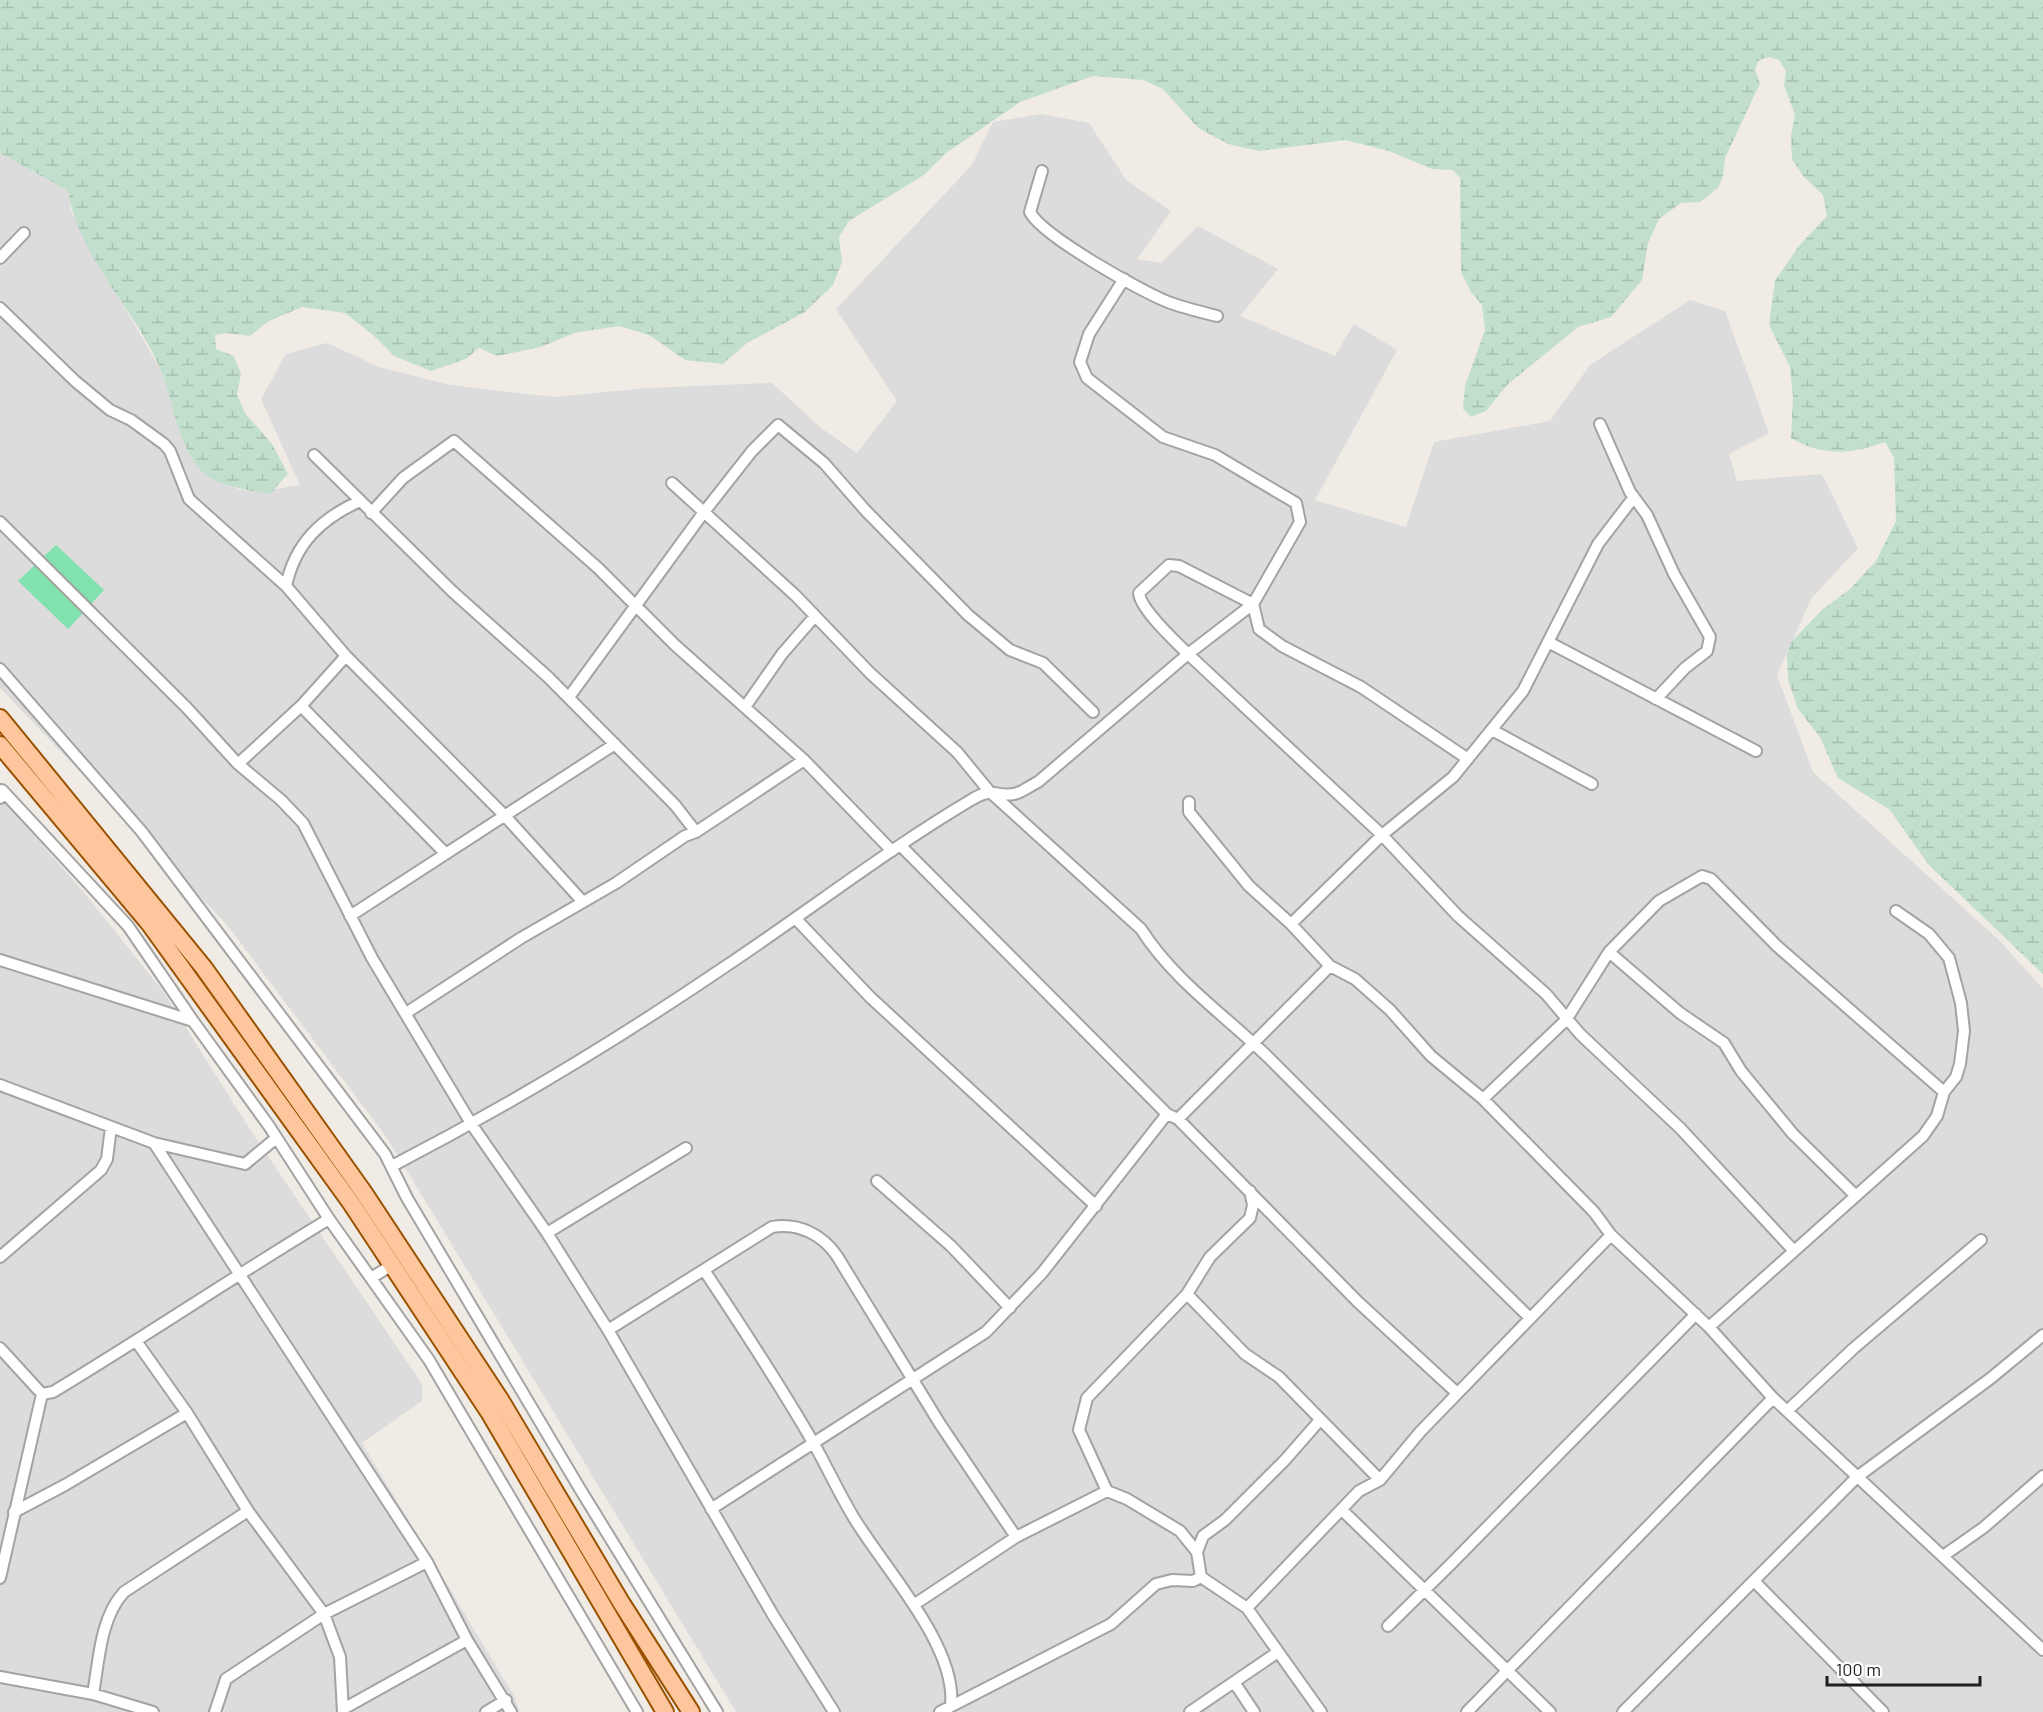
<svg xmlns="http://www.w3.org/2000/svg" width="2043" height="1712" font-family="Barlow,sans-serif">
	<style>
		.residential { fill: #dddcdc }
		.wetland { fill: url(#wetland-marsh) }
		.pitch { fill: #81e1af }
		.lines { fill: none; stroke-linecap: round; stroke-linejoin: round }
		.minor-casing { stroke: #a3a3a3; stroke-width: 14 }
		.primary-casing { stroke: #9a5200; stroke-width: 20 }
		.minor { stroke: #fff; stroke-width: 10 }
		.primary { stroke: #fec69c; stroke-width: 16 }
	</style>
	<defs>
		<pattern id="wetland-marsh" width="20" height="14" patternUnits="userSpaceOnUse" patternTransform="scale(1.5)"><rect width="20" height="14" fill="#c2dfcd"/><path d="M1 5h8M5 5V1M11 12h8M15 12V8" fill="none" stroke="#a6bfb0"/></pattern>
	</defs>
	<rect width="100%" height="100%" fill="#f0ebe5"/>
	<path class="residential" d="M1041 114 1089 123 1127 181 1171 211 1137 259 1161 263 1198 226 1278 269 1240 316 1335 356 1354 324 1397 350 1315 500 1406 527 1434 442 1550 421 1590 365 1690 300 1725 311 1769 433 1729 454 1737 481 1822 474 1858 548 1811 599 1777 675 1813 772 2000 941 2043 989V1712H736L387 1138 228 926 0 688V153L68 191 71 211 91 250 162 372 184 440 202 471 238 489 256 492 300 485 261 399 286 354 327 343 379 367 450 385 554 397 647 388 772 383 821 428 857 453 897 401 836 309 972 165 993 122Z
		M0 796 86 895 163 991 251 1131 422 1384V1401L362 1443 514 1696 520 1712H0Z"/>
	<path class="wetland" d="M0 0H2043V974L1928 864 1890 810 1838 778 1820 737 1798 709 1788 680 1787 654 1791 642 1823 609 1850 589 1876 561 1896 521 1894 458 1885 442C1851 454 1823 457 1791 438L1793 396 1790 367 1769 325 1775 281 1798 247 1827 216 1823 195 1803 176 1792 159 1791 136 1795 115 1784 85 1786 71 1779 60 1769 57 1759 60 1755 70 1760 83 1725 158 1723 176 1718 188 1700 202 1681 203 1659 219 1648 243 1642 280 1611 317 1578 327 1507 385 1486 411 1471 417 1463 409 1465 386 1485 330 1482 305 1471 292 1461 272 1460 178 1453 170 1432 169 1389 151 1345 140 1259 151 1228 144 1198 128 1163 89 1143 80 1093 76 1020 102 946 153 924 175 849 221 839 237 842 262 833 285 805 312 747 343 723 364 685 360 649 335 619 326 574 333 541 347 497 356 479 348 466 359 431 371 394 356 373 335 345 313 302 307 269 321 250 336 227 333 215 335 216 349 234 356 241 374 237 395 245 413 272 444 288 474 270 494C251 491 215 485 201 471 178 445 174 405 162 373 137 310 79 260 68 191L0 153Z"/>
	<path class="pitch" d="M56 545 104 590 68 629 18 581Z"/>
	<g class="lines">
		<defs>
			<path id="minor" d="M1042 171 1030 212C1042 236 1141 291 1168 302 1184 308 1201 312 1217 316
				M0 258 24 233
				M0 308 75 381 110 410 131 420 164 444 170 451 189 499 286 586 346 656 505 816 583 902
				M1600 424 1630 492 1647 515 1674 574 1710 637 1707 651 1685 668 1656 699
				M314 455 453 592 548 677 675 805 696 832
				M672 483 796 596 870 673 957 752 989 791 1141 929C1174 981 1226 1016 1269 1058 1356 1145 1442 1232 1530 1318
				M371 513 403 478 454 441 598 568 675 645 804 760 892 851
				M0 522 187 708 238 764 281 800 303 823 372 958 472 1125 547 1233 608 1330 773 1615 834 1712
				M286 586C295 544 320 519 360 501
				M1550 643 1756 751
				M0 669 142 832 385 1154 407 1198 580 1489 717 1712
				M569 697 704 512 752 451 778 425 824 463 866 511 968 615 1010 650 1043 663 1093 712
				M301 706 446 854
				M745 707 782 654 815 616
				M1492 730 1592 784
				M1468 759 1361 687 1282 646 1259 629 1253 604 1179 566 1169 565 1139 593C1140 609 1176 642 1188 654L1382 835 1458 916 1546 994 1580 1034 1680 1128 1794 1251
				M238 764 301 706 346 656
				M0 798 2 790 128 926 193 1021
				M1189 802V812L1249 886 1291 924 1330 966 1355 979 1390 1010 1431 1056 1483 1099 1594 1212 1611 1235 1709 1327 1773 1398 2043 1650
				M901 846 1167 1114
				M350 916 615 744
				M796 919 870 997 1096 1206
				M1291 924 1382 835 1453 777 1523 691 1598 544 1634 497
				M1609 952 1680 1013 1724 1043 1741 1071 1793 1134 1856 1196
				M0 960 193 1021 269 1126 329 1219 429 1360 637 1712
				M406 1013 521 938 616 883 685 836 696 832 804 760
				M0 1085 154 1143 427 1562 467 1640 511 1712
				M1483 1099 1566 1020 1609 952 1659 901 1702 876 1711 879 1777 946 1944 1092
				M1178 1119 1358 1302 1457 1393
				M154 1143 245 1164 275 1139
				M392 1166C506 1107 617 1040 723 968 806 913 885 851 971 800 994 786 994 797 1014 794 1021 793 1031 785 1038 782L1188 654 1253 604 1300 522 1296 503 1215 455 1163 437 1087 378 1080 362 1089 334 1124 279
				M877 1181 951 1246 1010 1308
				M547 1233 686 1148
				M0 1257 101 1170 107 1159 111 1127
				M704 1270C742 1327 780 1385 814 1444 827 1467 838 1491 851 1513 880 1564 957 1644 951 1705
				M371 1278 392 1265
				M1187 1294 1245 1354 1279 1377 1380 1480
				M1709 1327 1923 1136 1937 1116 1944 1092 1956 1077 1960 1064 1964 1031 1961 1003 1949 958 1929 934 1896 911
				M608 1330 772 1227C798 1222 823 1235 837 1256L940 1424 1016 1537
				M136 1341 187 1413 248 1511 324 1614 340 1657 343 1712
				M0 1348 42 1394
				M1787 1411 1854 1348 1981 1240
				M1107 1491 1127 1499 1180 1531 1197 1552
				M711 1509 986 1332 1042 1273 1167 1114 1178 1119 1330 966
				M1342 1510 1550 1712
				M14 1512 65 1485 187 1413
				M1943 1556 1983 1528 2043 1476
				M1201 1577 1197 1552 1203 1536 1225 1520 1285 1460 1320 1420
				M1201 1577 1247 1608 1321 1712
				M0 1578 42 1394 53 1392C146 1336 236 1275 329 1219
				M1754 1581 1883 1712
				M915 1604 1016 1537 1107 1491 1079 1430 1087 1398 1187 1294 1210 1257 1250 1218 1253 1205 1250 1191
				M1247 1608 1359 1491 1380 1480 1420 1432 1611 1235
				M1388 1626 1451 1564 1696 1314
				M0 1677 93 1694 153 1712
				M1234 1682 1254 1712
				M93 1694C99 1661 100 1618 124 1592L248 1511
				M343 1709 467 1640
				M215 1712 226 1679 324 1614 427 1562
				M486 1712 506 1700
				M940 1712 1111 1624 1156 1584 1172 1580 1193 1581 1201 1577
				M1190 1712 1278 1652
				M1467 1712 1773 1398
				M1623 1712 1857 1477 1991 1378 2043 1335"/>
			<path id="primary" d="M0 718 204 968 364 1193 501 1401 622 1604 691 1712
				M0 745 149 923 351 1203 489 1412 665 1712"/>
		</defs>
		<use href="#minor" class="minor-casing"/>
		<use href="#primary" class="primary-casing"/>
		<use href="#minor" class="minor"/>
		<use href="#primary" class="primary"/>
	</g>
	<path d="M1827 1676v9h153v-9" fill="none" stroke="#1f1f1f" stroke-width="3"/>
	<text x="1836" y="1676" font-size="18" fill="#1f1f1f" stroke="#ffffff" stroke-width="4.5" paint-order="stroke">100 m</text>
</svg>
